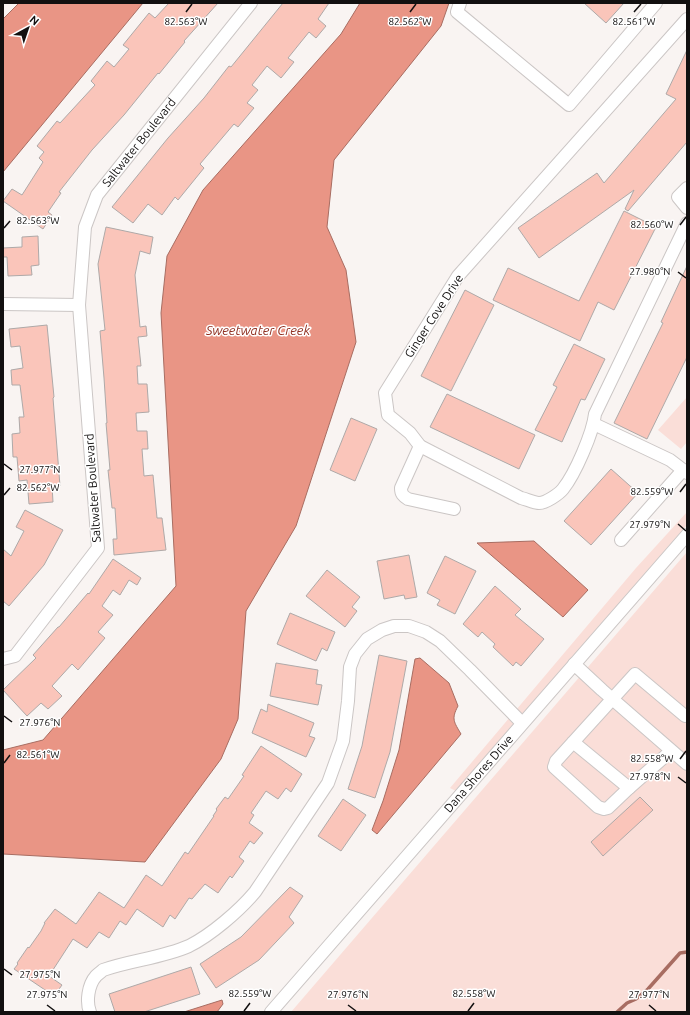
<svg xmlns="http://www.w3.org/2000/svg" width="690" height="1015" font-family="Ubuntu,sans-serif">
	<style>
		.green { fill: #faded8 }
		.water { fill: #e99585; stroke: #a86d62 }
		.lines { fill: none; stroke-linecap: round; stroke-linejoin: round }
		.stream { stroke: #a86d62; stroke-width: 3.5 }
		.building { fill: #fac5ba; stroke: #aea9a8 }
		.minor-casing { stroke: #cbc6c5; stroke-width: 14 }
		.minor { stroke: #fff; stroke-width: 12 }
		.ticks { fill: none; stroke: #121010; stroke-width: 1.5 }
		.labels { text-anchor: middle; stroke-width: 3; stroke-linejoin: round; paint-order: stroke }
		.street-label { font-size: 12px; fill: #121010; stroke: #fff }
		.water-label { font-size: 13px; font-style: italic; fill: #902f20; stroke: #fff }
		.ticks-label { font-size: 10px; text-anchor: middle; fill: #121010; stroke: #fff; stroke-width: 3; stroke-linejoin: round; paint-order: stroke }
	</style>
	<rect width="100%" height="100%" fill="#f9f4f2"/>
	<path class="green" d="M687 397V442L681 449 658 430Z
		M687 512V525L456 791 450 788 636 568Z
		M687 552V1012H291Z"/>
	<path class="water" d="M19 3H143L3 172V19Z
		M360 3H449L441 26 334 160 327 227 346 270 356 342 296 526 246 611 238 719 221 759 145 862 3 854V750L43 740 176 586 161 313 167 256 203 190 341 34Z
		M534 541 588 590 563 617 477 543Z
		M420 658 449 683 458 706C451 719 454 722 461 734L377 834 372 830 383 801 399 750 415 659Z
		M222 1000 223 1004 217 1012H184Z"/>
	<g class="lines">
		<path class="stream" d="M617 1012 627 1003 636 999 648 989 680 953 687 952"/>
	</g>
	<path class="building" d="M169 3H218L184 41 185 42 159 74 158 73 124 115 92 150 59 192 61 193 48 212 52 215 43 229 3 201 12 189 22 195 43 162 39 158 44 152 37 146 57 121 60 123 95 85 91 81 107 61 114 67 129 49 123 45 149 13 155 18Z
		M283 3H329L318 19 326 26 316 38 309 32 288 58 294 62 281 78 267 66 252 85 258 90 247 103 254 108 238 127 234 124 200 164 204 168 178 200 175 197 162 215 148 204 133 223 112 207 168 138 204 98 229 66 231 67Z
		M584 3H624L606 23Z
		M687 50V142L628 211 625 209 634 190 539 258 518 228 597 173 604 183 676 99 666 94Z
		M624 211 656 227 614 310 598 302 580 341 493 300 508 268 579 301Z
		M106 227 153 237 150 254 140 251 135 275 140 327 146 326 147 336 138 337 141 366H137L138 384H147L149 412 136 413 137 431H147L148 449H142L144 476 153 475 157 518H162L166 550 114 555 113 539H117L115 508H112L108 470H110L106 423H107L104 378 100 331 105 330 98 264Z
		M38 236 39 265 31 266 32 275 8 276 7 257H3V248L22 247V237Z
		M687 266V357L647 439 614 423 663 323 661 322Z
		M465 290 494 305 451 391 421 376Z
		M47 325 54 397 53 398 60 486H52L53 502 29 504 27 480 19 481 17 457H13L12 434 20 433 19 417H24L20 385H12L11 370 23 368 20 346 11 347 9 329Z
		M574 344 605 359 585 400 581 399 562 442 535 430 557 387 553 385Z
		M447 394 535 435 519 469 430 427Z
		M351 418 377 429 355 481 330 470Z
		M611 469 638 493 591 545 564 521Z
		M25 510 63 530 44 565 9 606 3 601V549L11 556 24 531 16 527Z
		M409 555 417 597 405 599 404 595 384 599 377 561Z
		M445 556 476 571 455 614 437 605 440 600 427 593Z
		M113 559 141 578 137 585 129 580 120 595 113 590 102 606 113 615 98 632 105 638 78 670 72 664 52 686 62 696 48 709 41 703 27 716 3 690 36 658 33 655 58 627H59L88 593 89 594Z
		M327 570 360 597 352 607 357 611 345 627 306 596Z
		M495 586 521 609 515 615 544 639 521 666 516 662 513 666 493 647 495 644 482 632 478 637 463 624Z
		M290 613 335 632 327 651 322 648 316 661 277 644Z
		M379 655 407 661 390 752 375 798 348 789 362 746Z
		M276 663 318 670 316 684 322 685 318 705 270 696Z
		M268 704 314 723 309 736 315 738 306 757 252 733 261 709 267 712Z
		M261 746 302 774 291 792 286 788 278 799 266 791 251 813 254 815 249 823 263 833 254 844 250 841 239 857 244 861 232 878 230 876 218 893 205 884 192 899 189 898 175 919 170 915 163 927 137 909 126 925 120 921 109 938 99 932 87 948 73 939 49 976 62 985 54 996 14 969 18 964 17 963 28 947 29 948 41 931 45 923H44L55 909 76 924 99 892 124 908 146 875 162 886 181 858 185 852 188 854 214 816H213L217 810 216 809 225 797 228 799 244 776 242 775Z
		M640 797 653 810 603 856 591 842Z
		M343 799 366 815 341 851 318 836Z
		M290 887 303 896 289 917 294 923 259 960 216 988 200 964 241 937Z
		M191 967 200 994 144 1012H115L109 994Z"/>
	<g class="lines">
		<defs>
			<g id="minor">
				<path d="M460 3 457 12 569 105 656 3"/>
				<path d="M687 19 458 276 385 393 388 415 410 433 420 446 521 498C526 499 534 503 539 503 546 503 559 494 563 489 575 474 593 433 595 414L687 223"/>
				<path d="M687 188 678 197 687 208"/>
				<path d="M3 304 79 305"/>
				<path d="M594 424 670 460 687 473"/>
				<path d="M420 446 401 488C401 494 403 496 408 499L454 509"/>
				<path d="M621 540 683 470"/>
				<path id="s1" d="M3 659 15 656 98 548 79 305 85 227 97 195 251 3"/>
				<path d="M574 664 602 690 687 764"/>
				<path d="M573 742 629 788 608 808 604 809 598 807 554 767 556 761 635 674 685 716 687 715"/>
				<path d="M629 788 671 751"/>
				<path d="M90 1012C86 1002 88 985 96 976 98 974 101 972 103 970 131 960 162 958 189 946 211 935 239 911 255 892L328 783 343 741 348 701 350 667 355 654 367 639 382 630 394 626H409L426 632 440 641 470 670 522 723"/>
				<path id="s2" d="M271 1012 687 535"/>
			</g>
		</defs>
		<use href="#minor" class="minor-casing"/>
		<use href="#minor" class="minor"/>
	</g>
	<path class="ticks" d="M186 12 192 4M410 12 416 4M634 12 641 4M680 225 686 217M4 228 10 221M678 272 686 278M4 464 12 470M680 492 686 484M4 495 10 488M678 524 686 531M4 716 12 722M680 759 686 751M4 763 10 755M678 777 686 783M4 969 12 975M47 1005 55 1011M348 1005 356 1011M649 1005 656 1011M244 1011 250 1003M468 1011 474 1003"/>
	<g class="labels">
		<g class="street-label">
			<text dy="4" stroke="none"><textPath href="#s1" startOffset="572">Saltwater Boulevard</textPath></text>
			<text transform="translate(434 316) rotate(-57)" y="4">Ginger Cove Drive</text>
			<text transform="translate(93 488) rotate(-94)" y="4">Saltwater Boulevard</text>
			<text dy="4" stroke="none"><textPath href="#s2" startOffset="316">Dana Shores Drive</textPath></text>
		</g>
		<g class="water-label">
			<text x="258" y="335">Sweetwater Creek</text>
		</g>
	</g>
	<g class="ticks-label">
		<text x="186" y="25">82.563°W</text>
		<text x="410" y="25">82.562°W</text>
		<text x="634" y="25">82.561°W</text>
		<text x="38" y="224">82.563°W</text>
		<text x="652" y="228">82.560°W</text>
		<text x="650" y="275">27.980°N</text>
		<text x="40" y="473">27.977°N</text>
		<text x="38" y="491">82.562°W</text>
		<text x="652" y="495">82.559°W</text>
		<text x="650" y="528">27.979°N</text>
		<text x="40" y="726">27.976°N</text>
		<text x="38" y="758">82.561°W</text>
		<text x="652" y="762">82.558°W</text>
		<text x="650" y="780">27.978°N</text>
		<text x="40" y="978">27.975°N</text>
		<text x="250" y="997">82.559°W</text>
		<text x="474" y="997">82.558°W</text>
		<text x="47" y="998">27.975°N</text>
		<text x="348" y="998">27.976°N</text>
		<text x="649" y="998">27.977°N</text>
	</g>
	<rect width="690" height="1015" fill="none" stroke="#121010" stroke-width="8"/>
	<g transform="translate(28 28) rotate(40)" stroke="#ffffff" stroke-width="3" paint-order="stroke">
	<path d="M0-3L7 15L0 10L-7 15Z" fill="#121010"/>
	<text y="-6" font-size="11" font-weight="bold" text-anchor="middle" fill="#121010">N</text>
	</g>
</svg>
